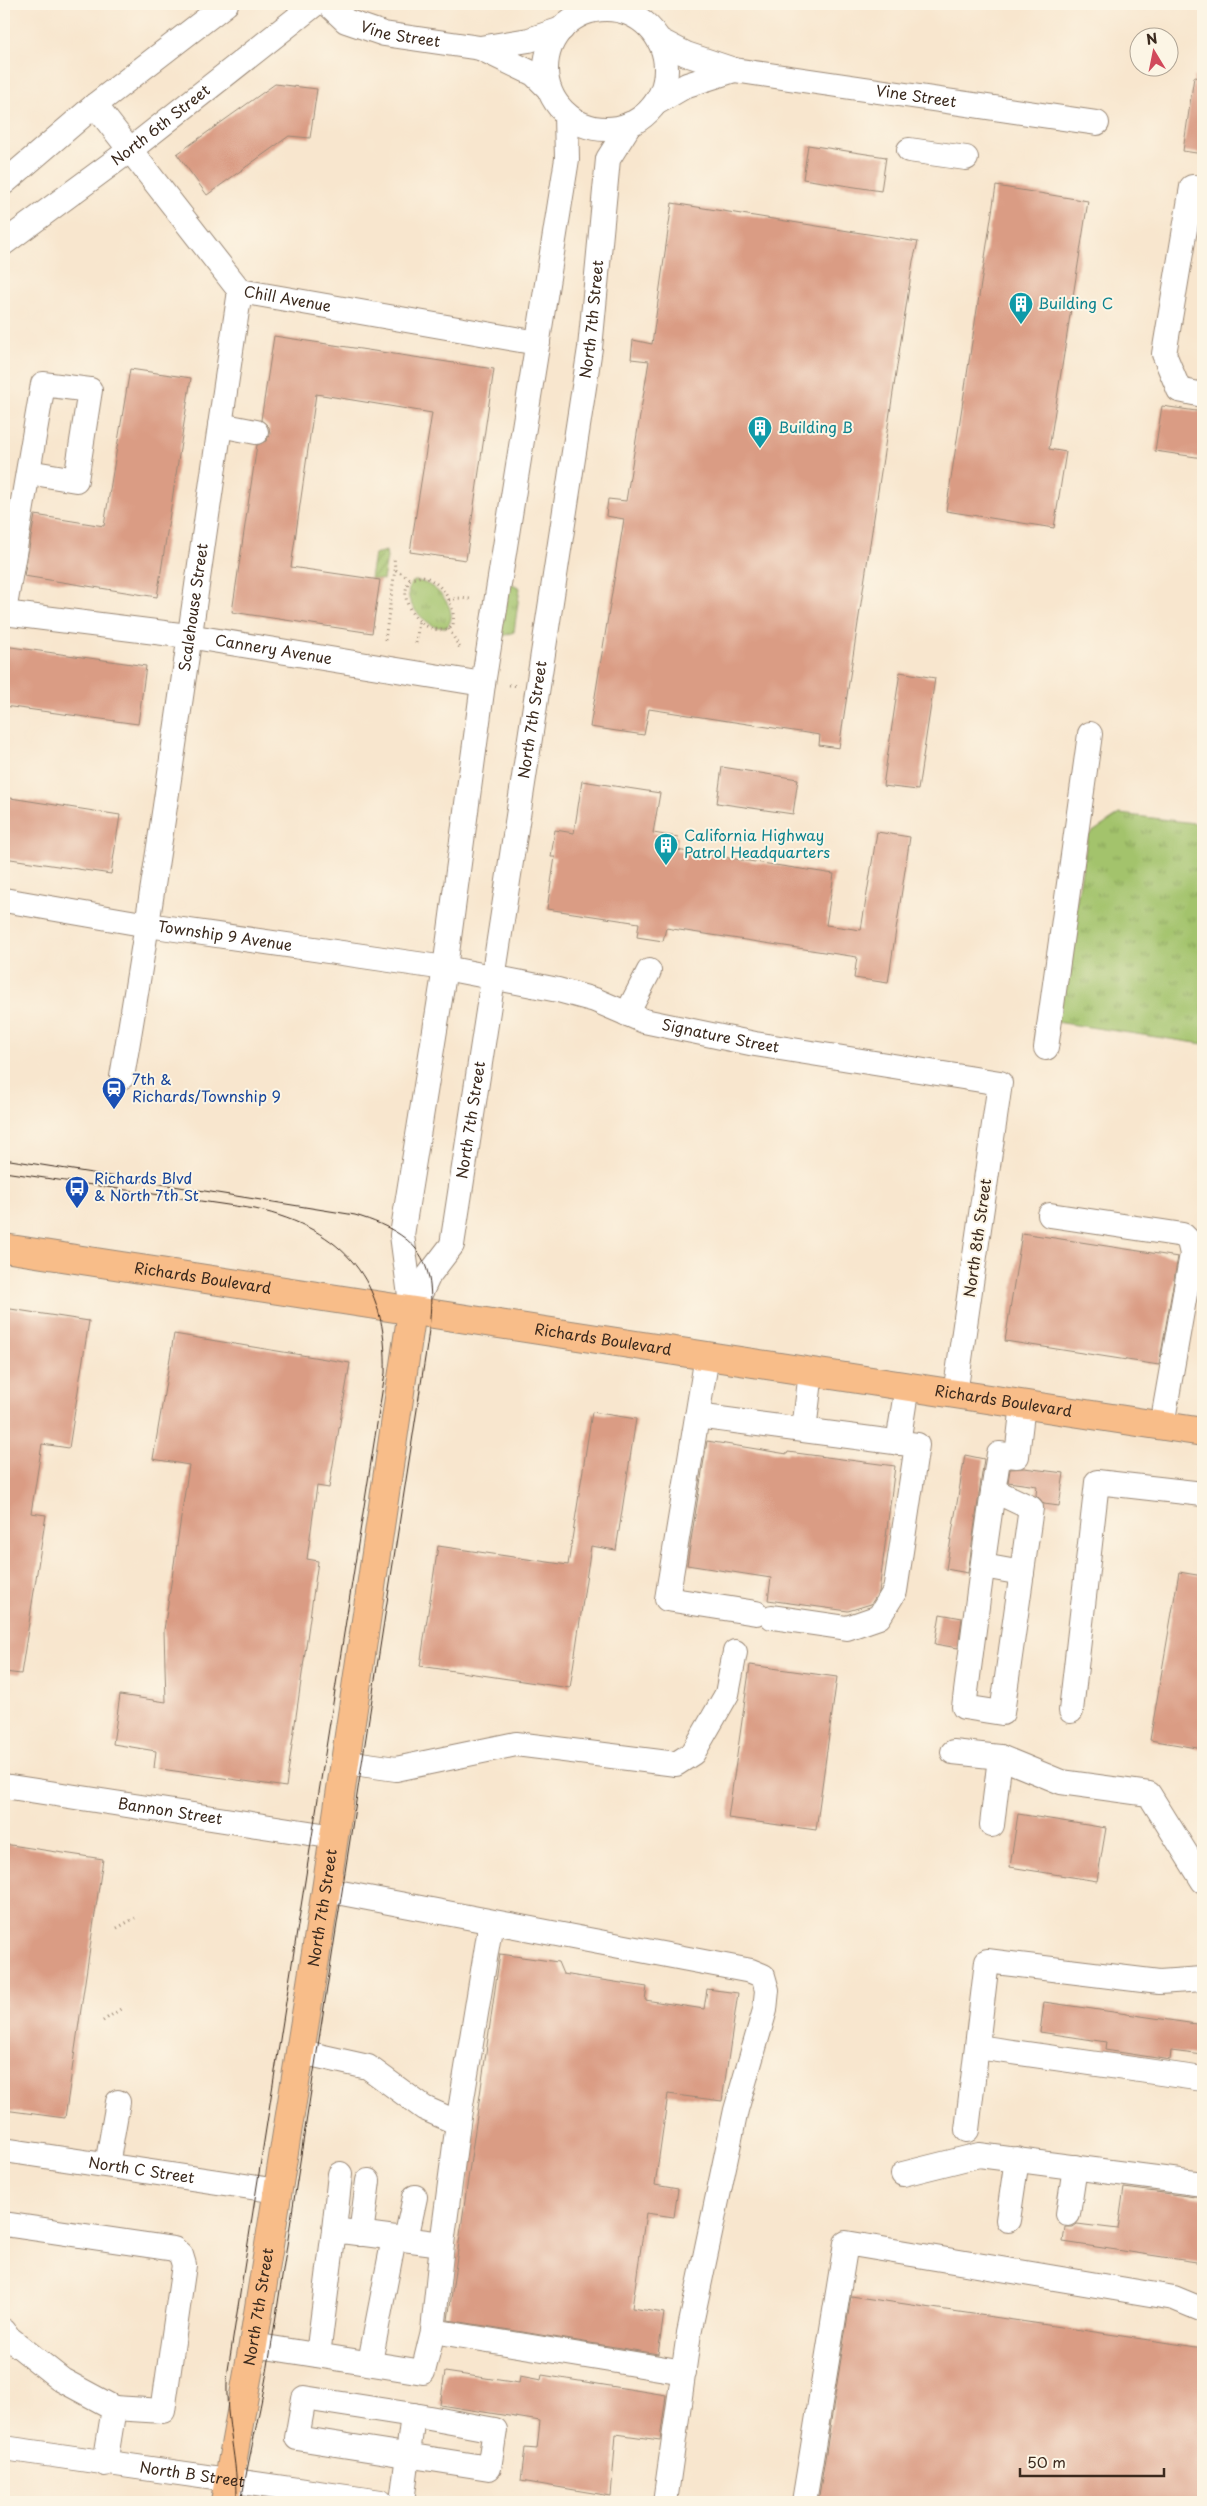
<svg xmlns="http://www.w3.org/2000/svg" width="1207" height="2506" font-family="'Playpen Sans',sans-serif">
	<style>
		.grass { fill: url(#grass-tufts); stroke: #6f7645 }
		.garden { fill: url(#garden-furrows); stroke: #6f7645 }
		.building { fill: #da9c84 }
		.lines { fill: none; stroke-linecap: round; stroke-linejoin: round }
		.minor-casing { stroke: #9a8876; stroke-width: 26 }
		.major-casing { stroke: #9a8876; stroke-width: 30 }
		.path { stroke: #9a8876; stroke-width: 3; stroke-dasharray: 1 4; stroke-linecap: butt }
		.minor { stroke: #fff; stroke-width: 24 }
		.major { stroke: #f8bd89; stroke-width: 28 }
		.tram { stroke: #3b2a1e; stroke-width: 1 }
		.labels { text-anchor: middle; stroke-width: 4; stroke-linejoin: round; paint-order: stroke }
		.street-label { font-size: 15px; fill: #3b2a1e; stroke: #fcf5e5 }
		.culture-label { font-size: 15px; fill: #0d838f; stroke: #fcf5e5; text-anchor: start }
		.transit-label { font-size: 15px; fill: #164399; stroke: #fcf5e5; text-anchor: start }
	</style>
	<defs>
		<pattern id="grass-tufts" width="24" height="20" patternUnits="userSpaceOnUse" patternTransform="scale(1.25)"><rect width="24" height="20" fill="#a3c36c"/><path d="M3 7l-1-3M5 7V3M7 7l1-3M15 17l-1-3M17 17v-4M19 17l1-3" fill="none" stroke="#869f58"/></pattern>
		<pattern id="garden-furrows" width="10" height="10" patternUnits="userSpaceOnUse" patternTransform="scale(1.25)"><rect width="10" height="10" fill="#a3c36c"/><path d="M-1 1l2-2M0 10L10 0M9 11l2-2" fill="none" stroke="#869f58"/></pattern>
	</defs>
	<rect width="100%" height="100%" fill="#fcf5e5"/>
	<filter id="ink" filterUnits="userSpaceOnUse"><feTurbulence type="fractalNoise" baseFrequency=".02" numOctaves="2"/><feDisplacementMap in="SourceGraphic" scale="10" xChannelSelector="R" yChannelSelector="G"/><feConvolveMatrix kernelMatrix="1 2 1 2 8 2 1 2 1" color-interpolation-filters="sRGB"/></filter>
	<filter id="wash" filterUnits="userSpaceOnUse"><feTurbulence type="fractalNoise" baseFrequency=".0096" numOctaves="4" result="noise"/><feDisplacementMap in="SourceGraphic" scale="20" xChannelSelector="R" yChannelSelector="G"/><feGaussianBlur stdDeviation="1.12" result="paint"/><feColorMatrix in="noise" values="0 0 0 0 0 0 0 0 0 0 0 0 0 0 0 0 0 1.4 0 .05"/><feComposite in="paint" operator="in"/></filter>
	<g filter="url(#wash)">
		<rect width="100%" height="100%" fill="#f8e6ce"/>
		<path class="grass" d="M415 581C433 580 462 610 447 627H435C421 619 401 601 411 583Z
			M509 582 520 588 514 632 500 637Z
			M1120 814 1202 824 1198 863 1203 864V1044L1056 1022 1088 835Z"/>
		<path class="garden" d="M386 551 387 558 383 580 370 578 374 554Z"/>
		<g id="blocks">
			<path class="building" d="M1194 77 1203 78V154L1183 151Z
				M275 84 317 89 310 138 289 136 207 195 177 154Z
				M808 145 886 157 881 191 803 179Z
				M996 186 1088 201 1049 449 1066 452 1054 528 946 511Z
				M672 203 918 242 913 261 839 748 819 745 820 735 649 709 644 735 590 727 624 519 606 516 608 499 626 501 649 361 631 359 633 340 652 344Z
				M274 336 494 369 466 560 410 552 432 413 316 394 291 567 380 580 372 633 232 612 257 445 266 441 270 434 269 427 261 420Z
				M130 369 191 378 157 597 24 576 35 515 104 526Z
				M1162 406 1203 412V458L1155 451Z
				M4 646 146 666 138 724 4 706Z
				M900 672 935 678 918 790 883 786Z
				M722 767 798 779 793 814 717 803Z
				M582 781 660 793 653 833 678 837 676 850 834 874 826 925 861 930 877 832 910 837 888 983 854 978 857 957 666 928 663 941 637 937 639 923 547 909 555 857H551L555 830 574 833Z
				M4 797 120 815 111 874 4 858Z
				M1022 1233 1178 1257 1159 1365 1005 1341Z
				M4 1308 89 1321 69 1448 42 1444 31 1513 46 1515 21 1674 4 1672Z
				M174 1334 350 1363 329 1488 317 1486 307 1559 318 1561 286 1787 154 1768 156 1751 113 1744 120 1695 166 1702 164 1630 189 1465 153 1459Z
				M592 1412 636 1419 616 1550 591 1546 570 1688 420 1666 438 1546 568 1565Z
				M707 1441 787 1454 788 1452 895 1466 879 1592 871 1604 848 1611 768 1600 771 1578 687 1565Z
				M965 1455 984 1459 968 1573 946 1569Z
				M1024 1468 1064 1473 1059 1506 1044 1504 1036 1495 1037 1486 1008 1482 1010 1469Z
				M1179 1572 1203 1576V1749L1150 1740Z
				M940 1614 962 1618 958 1648 935 1644Z
				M750 1665 837 1677 816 1830 728 1818Z
				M1018 1814 1106 1828 1097 1881 1010 1867Z
				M4 1844 103 1859 65 2118 4 2110Z
				M500 1954 558 1962 563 1974 647 1987 645 2000 704 2009 707 1989 738 1993 722 2101 668 2094 655 2185 678 2189 674 2217 646 2213 632 2308 664 2313 658 2354 448 2320Z
				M1044 2002 1203 2025V2055L1171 2051 1170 2060 1105 2050 1106 2042 1040 2032Z
				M1124 2188 1203 2198V2263L1063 2242 1065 2227H1073L1077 2224 1118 2229Z
				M851 2296 1203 2348V2502H818Z
				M445 2372 519 2383 520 2376 541 2380 542 2375 666 2395 660 2440 616 2434 611 2496 521 2481 525 2448 537 2449 540 2421 440 2405Z"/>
		</g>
	</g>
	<g filter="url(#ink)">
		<use href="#blocks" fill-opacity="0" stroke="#9a8876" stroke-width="1"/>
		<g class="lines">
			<defs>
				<g id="minor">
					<path id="s1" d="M328 4 346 21 384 34 480 48 534 74 549 89"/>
					<circle cx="606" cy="69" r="60"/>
					<path id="s2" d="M659 40 686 54 734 70 1097 123"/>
					<path d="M480 48 529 40 562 29"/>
					<path d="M656 103 687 85 734 70"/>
					<path id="s3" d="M95 105 240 291 538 343"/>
					<path d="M909 150 966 158"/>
					<path d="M4 183 95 105 226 4"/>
					<path d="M1203 188 1192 187 1164 354 1179 390 1203 395"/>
					<path id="s4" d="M4 243 130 150 315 4"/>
					<path d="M220 425 256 432"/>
					<path d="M4 612 43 384 90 390 76 480 28 472"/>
					<path id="s5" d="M4 613 188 636 483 684"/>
					<path id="s6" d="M4 900 148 925 445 968 558 990 595 1000 644 1021 755 1044 1000 1083 955 1394"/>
					<path d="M627 1014 649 971"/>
					<path d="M1046 1048 1090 734"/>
					<path id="s7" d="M122 1077C167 815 200 553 240 291"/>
					<path d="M1050 1215 1183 1235 1189 1241 1192 1254 1162 1425"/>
					<path id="s8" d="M412 1311 429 1275 452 1245 590 348 608 159 630 124"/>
					<path d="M412 1311 402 1235 445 968 483 684 567 159 566 114"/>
					<path d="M707 1356 667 1599 756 1613"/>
					<path d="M697 1416 917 1445 895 1591 879 1617 847 1628 772 1617"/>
					<path d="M804 1430 811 1372"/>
					<path d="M898 1443 907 1386"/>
					<path d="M993 1490 1031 1508 1002 1713 964 1707C975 1623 985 1538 999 1454L1017 1456 1023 1404"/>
					<path d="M983 1566 1022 1573"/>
					<path d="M1071 1711 1097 1482 1203 1494"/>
					<path d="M953 1752 1000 1757 1061 1782 1149 1794 1203 1881"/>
					<path d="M346 1762 396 1769 516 1744 676 1764 693 1753 727 1694 735 1652"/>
					<path id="s9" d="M4 1786 335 1837"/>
					<path d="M992 1825 1000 1757"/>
					<path d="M326 1890 751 1971 763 1976 767 1990 765 2010 736 2110 689 2333 665 2502"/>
					<path d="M977 2047 1203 2079"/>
					<path d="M301 2052 368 2067 424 2108 458 2123 491 1922"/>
					<path d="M967 2130 987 1961 1159 1982 1203 1979"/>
					<path id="s10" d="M4 2150 278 2191"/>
					<path d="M107 2165 118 2102"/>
					<path d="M903 2174 979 2155 1203 2184"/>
					<path d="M1068 2214 1075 2167"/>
					<path d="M1008 2220 1017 2159"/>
					<path d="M4 2224 174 2249 181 2255 184 2265 163 2411 114 2408"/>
					<path d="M334 2230 340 2174"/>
					<path d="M361 2234 368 2181"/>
					<path d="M406 2239 415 2197"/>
					<path d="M4 2331 9 2338 62 2380 114 2408 105 2464"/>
					<path d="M433 2331 684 2372"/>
					<path d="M253 2345 423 2372 433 2331 442 2244 458 2123"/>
					<path d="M318 2355 334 2230 442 2244"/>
					<path d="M370 2362 394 2238"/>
					<path d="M304 2398 413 2415 495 2430 489 2468 297 2438Z"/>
					<path id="s11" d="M4 2448 381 2502"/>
					<path d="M402 2502 413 2415"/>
					<path d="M804 2502 846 2243 1174 2298 1203 2310"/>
				</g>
				<g id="major">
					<path id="s12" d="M4 1248 1203 1432"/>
					<path id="s13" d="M225 2502 253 2345 326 1890 412 1311"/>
				</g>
			</defs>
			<use href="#minor" class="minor-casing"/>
			<use href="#major" class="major-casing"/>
			<path class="path" d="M396 570 410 579
				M423 576C443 583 456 605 453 625L449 629C423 636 395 603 410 579Z
				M449 600 458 598 471 599
				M449 629 461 650
				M385 640 395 570 394 556
				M416 643 419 622
				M509 685 519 686
				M117 1928 135 1918
				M103 2021 122 2008"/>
			<use href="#minor" class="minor"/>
			<use href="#major" class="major"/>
			<path class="tram" d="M4 1159 355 1215C432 1238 437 1272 427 1345L271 2348C263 2400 250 2451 241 2502
				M4 1172 255 1209C344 1229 388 1281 385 1373L228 2370C223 2413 237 2453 237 2496"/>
		</g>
	</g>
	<defs>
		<symbol id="building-pin" viewBox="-11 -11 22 30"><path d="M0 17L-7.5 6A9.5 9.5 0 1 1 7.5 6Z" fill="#0f9aa8" stroke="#fcf5e5"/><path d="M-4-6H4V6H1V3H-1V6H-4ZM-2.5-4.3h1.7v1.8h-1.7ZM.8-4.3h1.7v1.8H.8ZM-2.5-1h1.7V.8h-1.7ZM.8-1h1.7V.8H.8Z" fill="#fff"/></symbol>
		<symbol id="station-pin" viewBox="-11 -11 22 30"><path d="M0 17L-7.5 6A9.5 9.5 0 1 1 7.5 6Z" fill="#1a4fb4" stroke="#fcf5e5"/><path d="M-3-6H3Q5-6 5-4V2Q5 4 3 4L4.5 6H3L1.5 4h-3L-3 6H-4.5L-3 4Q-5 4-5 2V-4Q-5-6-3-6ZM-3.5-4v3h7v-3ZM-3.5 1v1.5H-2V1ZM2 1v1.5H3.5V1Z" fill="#fff"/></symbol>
		<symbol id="bus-pin" viewBox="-11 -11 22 30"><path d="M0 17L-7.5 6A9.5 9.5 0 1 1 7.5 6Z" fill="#1a4fb4" stroke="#fcf5e5"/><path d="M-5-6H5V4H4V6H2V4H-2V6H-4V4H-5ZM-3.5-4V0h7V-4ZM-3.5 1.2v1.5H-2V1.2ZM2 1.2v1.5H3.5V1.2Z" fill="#fff"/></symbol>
	</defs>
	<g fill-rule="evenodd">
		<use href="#building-pin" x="1007" y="290" width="28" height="38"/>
		<use href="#building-pin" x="746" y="414" width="28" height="38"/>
		<use href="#building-pin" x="652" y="831" width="28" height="38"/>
		<use href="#station-pin" x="100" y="1075" width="28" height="38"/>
		<use href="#bus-pin" x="63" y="1174" width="28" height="38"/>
	</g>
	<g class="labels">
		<g class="street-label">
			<text dy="5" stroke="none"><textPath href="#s1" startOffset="81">Vine Street</textPath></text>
			<text dy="5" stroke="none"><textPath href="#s2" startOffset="265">Vine Street</textPath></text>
			<text dy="5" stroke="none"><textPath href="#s4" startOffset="196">North 6th Street</textPath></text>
			<text dy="5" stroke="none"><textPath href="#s3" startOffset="284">Chill Avenue</textPath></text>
			<text dy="5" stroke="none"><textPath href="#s8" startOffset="1014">North 7th Street</textPath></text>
			<text dy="5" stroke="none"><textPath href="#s7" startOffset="475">Scalehouse Street</textPath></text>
			<text dy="5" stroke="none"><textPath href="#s5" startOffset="272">Cannery Avenue</textPath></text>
			<text dy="5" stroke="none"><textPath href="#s8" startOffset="609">North 7th Street</textPath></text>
			<text dy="5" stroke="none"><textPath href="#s6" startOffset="224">Township 9 Avenue</textPath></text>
			<text dy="5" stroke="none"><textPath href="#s6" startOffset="731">Signature Street</textPath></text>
			<text dy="5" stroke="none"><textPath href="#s8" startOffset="204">North 7th Street</textPath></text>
			<text transform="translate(978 1238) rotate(-82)" y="5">North 8th Street</text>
			<text dy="5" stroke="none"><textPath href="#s12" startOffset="201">Richards Boulevard</textPath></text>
			<text dy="5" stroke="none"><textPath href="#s12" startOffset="606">Richards Boulevard</textPath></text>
			<text dy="5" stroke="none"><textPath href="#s12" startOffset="1011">Richards Boulevard</textPath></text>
			<text dy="5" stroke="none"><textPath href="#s9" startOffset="168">Bannon Street</textPath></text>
			<text dy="5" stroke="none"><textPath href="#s13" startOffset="602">North 7th Street</textPath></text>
			<text dy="5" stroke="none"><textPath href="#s10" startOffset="139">North C Street</textPath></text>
			<text dy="5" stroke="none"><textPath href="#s13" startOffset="198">North 7th Street</textPath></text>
			<text dy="5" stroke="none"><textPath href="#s11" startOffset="190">North B Street</textPath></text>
		</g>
		<g class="culture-label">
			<text x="1038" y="309">Building C</text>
			<text x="778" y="433">Building B</text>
			<text x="684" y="841">California Highway<tspan x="684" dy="17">Patrol Headquarters</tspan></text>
		</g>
		<g class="transit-label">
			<text x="132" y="1085">7th &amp;<tspan x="132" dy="17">Richards/Township 9</tspan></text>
			<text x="94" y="1184">Richards Blvd<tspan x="94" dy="17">&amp; North 7th St</tspan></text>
		</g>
	</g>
	<rect width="1207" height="2506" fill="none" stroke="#fcf5e5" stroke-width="20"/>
	<g transform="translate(1154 52) rotate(350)"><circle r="24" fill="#fcf5e5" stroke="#afa495"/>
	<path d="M0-4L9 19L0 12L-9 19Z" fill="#d1495b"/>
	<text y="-8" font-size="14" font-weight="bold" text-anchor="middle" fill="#3b2a1e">N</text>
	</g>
	<path d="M1020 2468v8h144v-8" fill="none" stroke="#3b2a1e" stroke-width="2.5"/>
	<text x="1027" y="2468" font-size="15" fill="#3b2a1e" stroke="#fcf5e5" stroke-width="4" paint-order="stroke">50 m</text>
</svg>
